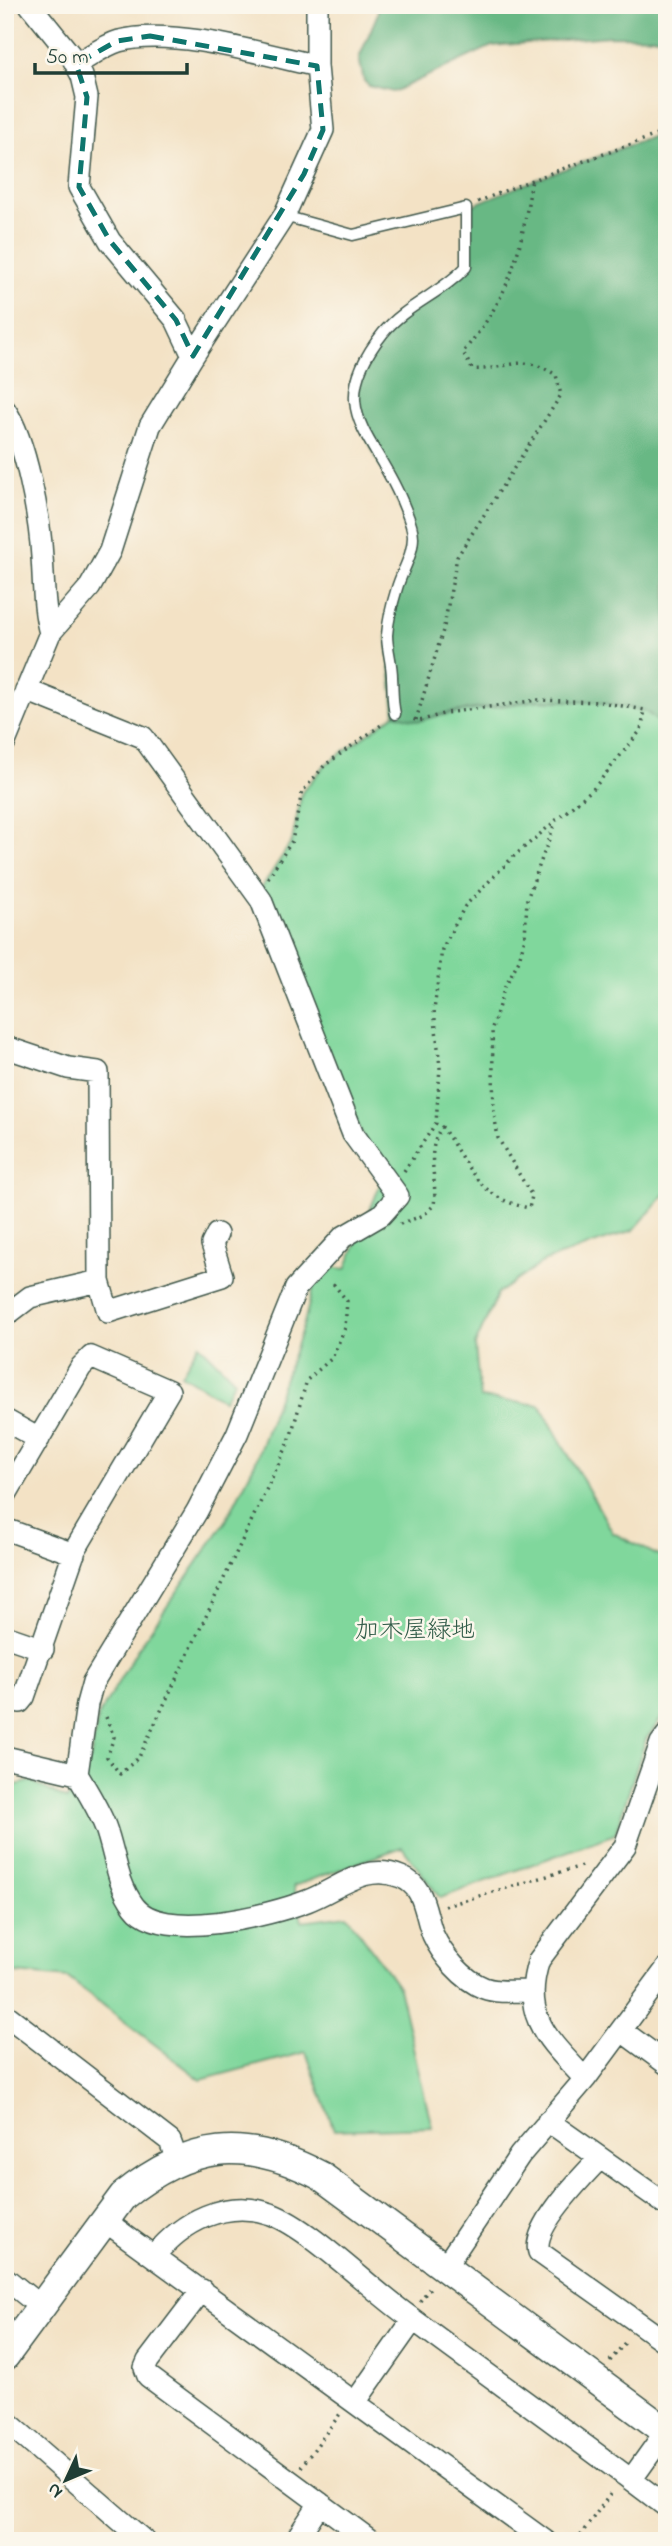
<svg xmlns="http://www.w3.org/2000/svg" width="672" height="2546" font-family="'Indie Flower','Klee One',sans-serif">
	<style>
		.green { fill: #80d79c; stroke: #508a68; stroke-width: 2 }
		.forest { fill: #68b884; stroke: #447a5c; stroke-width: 2 }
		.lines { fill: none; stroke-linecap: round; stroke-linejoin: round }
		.service-casing { stroke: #3f564a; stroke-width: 13 }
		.minor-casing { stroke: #3f564a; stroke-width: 24 }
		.tertiary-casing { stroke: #3f564a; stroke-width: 31 }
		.path { stroke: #3f564a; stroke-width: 3.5; stroke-dasharray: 2 5; stroke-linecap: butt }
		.service { stroke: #fff; stroke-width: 10 }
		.minor { stroke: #fff; stroke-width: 21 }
		.tertiary { stroke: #fff; stroke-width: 28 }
		.marked { fill: none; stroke: #0f766e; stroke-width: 5; stroke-dasharray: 14 9; stroke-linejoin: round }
		.labels { text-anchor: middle; stroke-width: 5; stroke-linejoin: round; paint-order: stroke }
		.park-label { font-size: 24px; fill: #325c49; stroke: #fbf7ec }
	</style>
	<rect width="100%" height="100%" fill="#fbf7ec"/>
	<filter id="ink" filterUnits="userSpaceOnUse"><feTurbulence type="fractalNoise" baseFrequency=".0143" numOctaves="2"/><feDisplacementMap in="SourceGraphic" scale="14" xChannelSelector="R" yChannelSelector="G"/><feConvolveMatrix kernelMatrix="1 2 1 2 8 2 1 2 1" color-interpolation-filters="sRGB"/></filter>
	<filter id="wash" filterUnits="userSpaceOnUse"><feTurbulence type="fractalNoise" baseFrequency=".00686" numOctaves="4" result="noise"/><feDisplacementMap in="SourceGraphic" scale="28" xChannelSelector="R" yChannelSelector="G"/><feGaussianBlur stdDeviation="1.57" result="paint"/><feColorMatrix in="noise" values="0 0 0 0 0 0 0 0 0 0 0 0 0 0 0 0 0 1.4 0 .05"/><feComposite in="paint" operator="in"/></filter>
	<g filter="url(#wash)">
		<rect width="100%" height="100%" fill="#f3e2c5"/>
		<path class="green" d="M538 700 598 702 645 710 667 729V1192L634 1230 545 1261 498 1293 475 1345 480 1398 540 1405 613 1533 667 1560V1711L646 1739 615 1834 440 1898 402 1847 294 1886 302 1921 347 1915 399 1988 432 2127 334 2130 306 2052 201 2080 68 1978 5 1972V1788L31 1781 67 1800 90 1761 98 1717 137 1650 226 1521 255 1463 304 1323 319 1265 346 1269 382 1180 257 895 292 841 302 792 325 765 395 714 432 717Z
			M199 1344 235 1380 224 1400 181 1374Z"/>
		<path class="forest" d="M377 5H667V37L610 36 492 46 393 92 369 86 364 81 359 58 378 13Z
			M667 131C667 148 663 248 667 254V729L645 711 598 702 538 700 446 713 419 721 395 714 387 635 413 534 355 413 360 374 385 331 466 267V208C532 179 600 157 667 131Z"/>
	</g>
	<g filter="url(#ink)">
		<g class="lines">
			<defs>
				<path id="service" d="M284 216 353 235 466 208V267C442 293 406 305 383 333 321 411 377 435 404 506 408 516 413 527 413 537 413 555 402 571 397 588 393 601 388 621 387 635 387 649 392 663 392 677 393 691 392 701 395 714"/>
				<path id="minor" d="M76 64C89 57 105 45 119 41 172 27 263 54 317 66
					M193 356 284 216 323 130 317 66V5
					M5 410C26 440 40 520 42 557 44 583 43 608 50 633
					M26 690 143 737 261 900 353 1134 398 1196 381 1215 343 1237 296 1288 237 1434 197 1511 93 1682 87 1704 77 1774
					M5 742 50 633 90 587 110 551 150 426 193 356 176 320 110 241 79 187 87 97 82 76 72 57 30 5
					M5 1047 68 1068 98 1072 99 1281 108 1312 222 1276 212 1244 217 1234
					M5 1316 30 1297 99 1281
					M5 1420 39 1439
					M5 1496 81 1367 91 1357 169 1391 75 1550 24 1697 20 1702 5 1699
					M5 1529 74 1554
					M5 1636 43 1649
					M5 1757 77 1774C87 1791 98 1808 105 1826 115 1852 116 1882 134 1906 161 1943 271 1915 307 1901 339 1889 365 1862 401 1877 426 1887 424 1913 433 1935 442 1955 463 1980 484 1988 497 1993 517 1991 531 1991
					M5 2014 170 2141 177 2160
					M622 2031 667 2064
					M585 2079C549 2040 520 2017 539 1960L625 1846 661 1743 667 1735
					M548 2121 667 2205
					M600 2158C583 2176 531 2228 539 2252L667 2343
					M105 2221 545 2541
					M154 2256C182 2222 225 2198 271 2214 311 2229 369 2288 407 2315 493 2379 582 2442 667 2507
					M444 2268 520 2155 585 2079 667 1968
					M5 2278 41 2307
					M202 2290 148 2361 145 2368 148 2376 371 2541
					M356 2401 413 2320
					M5 2420 144 2541
					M631 2480 666 2431
					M295 2541 320 2503"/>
				<path id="tertiary" d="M5 2356 123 2196C190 2142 245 2136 321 2176L667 2432"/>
			</defs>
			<use href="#service" class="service-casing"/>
			<use href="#minor" class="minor-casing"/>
			<use href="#tertiary" class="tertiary-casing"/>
			<path class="path" d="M478 202C540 175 604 155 667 131
				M416 720 444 627 457 557 561 395 556 375C519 351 509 371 472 369L463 352C513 292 520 254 532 179
				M268 878 292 841 302 792 325 765 384 723
				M404 1171 436 1123 440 1067 434 1010 442 949 465 906 513 857 594 788 641 730 645 710 600 702 538 700 446 713 419 721 409 718
				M400 1224 424 1215 434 1205C438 1178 424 1152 442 1127 469 1165 477 1198 529 1208L532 1196 498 1138 494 1113 492 1028 505 986 519 960 525 938 527 899 555 823
				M106 1717 114 1737 107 1757 120 1774 139 1757 289 1442 307 1380 332 1358 345 1328 347 1301 331 1281
				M445 1906 585 1865
				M420 2301 432 2285
				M610 2361 627 2340
				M301 2467 340 2414
				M576 2541 612 2492"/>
			<use href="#service" class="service"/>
			<use href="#minor" class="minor"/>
			<use href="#tertiary" class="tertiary"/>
		</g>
	</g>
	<path class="marked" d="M150 36 317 66 323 130 304 174 193 356 176 320 110 241 79 187 87 97 76 64 117 41Z"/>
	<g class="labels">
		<g class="park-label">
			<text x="415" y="1637">加木屋緑地</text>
		</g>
	</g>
	<rect width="672" height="2546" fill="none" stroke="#fbf7ec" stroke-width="28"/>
	<g transform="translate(66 2480) rotate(226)" stroke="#fbf7ec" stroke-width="5" paint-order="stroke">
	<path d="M0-5L12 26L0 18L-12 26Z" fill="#1f3d34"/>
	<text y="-10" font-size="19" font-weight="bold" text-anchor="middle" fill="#1f3d34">N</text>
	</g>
	<path d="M35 63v10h152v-10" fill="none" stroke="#1f3d34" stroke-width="3.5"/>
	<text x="46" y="63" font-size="21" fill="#1f3d34" stroke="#fbf7ec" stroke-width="5" paint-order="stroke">50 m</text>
</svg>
